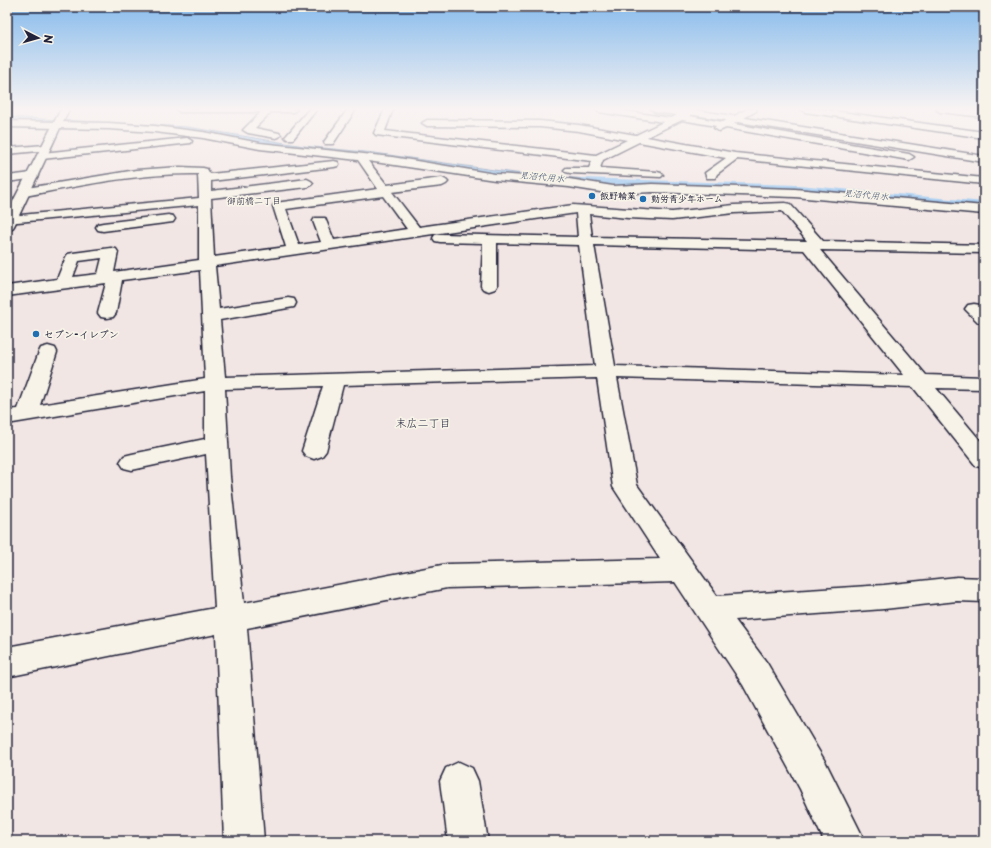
<svg xmlns="http://www.w3.org/2000/svg" width="991" height="848" font-family="'Playpen Sans','Klee One',sans-serif">
	<style>
		.water { fill: #95c5f1; stroke: #6784a8 }
		.lines { fill: none; stroke-linecap: round; stroke-linejoin: round }
		.canal { fill: #95c5f1; fill-rule: evenodd }
		.minor-casing { stroke: #22223b; stroke-width: 3 }
		.major-casing { stroke: #22223b; stroke-width: 3 }
		.minor { fill: #f7f3e8; fill-rule: evenodd }
		.major { fill: #f7f3e8; fill-rule: evenodd }
		.poi-dot { fill: #1f6fb2; stroke: #f7f3e8; stroke-width: 1.5 }
		.labels { text-anchor: middle; stroke-width: 3.5; stroke-linejoin: round; paint-order: stroke }
		.far-water-label { font-size: 9px; font-style: italic; fill: #445372; stroke: #f7f3e8 }
		.far-poi-label { font-size: 9px; font-weight: bold; fill: #22223b; stroke: #f7f3e8; text-anchor: start }
		.far-neighbourhood-label { font-size: 9px; fill: #22223b; stroke: #f7f3e8 }
		.poi-label { font-size: 10px; font-weight: bold; fill: #22223b; stroke: #f7f3e8; text-anchor: start }
		.neighbourhood-label { font-size: 11px; fill: #22223b; stroke: #f7f3e8 }
	</style>
	<rect width="100%" height="100%" fill="#f2e6e4"/>
	<filter id="ink" filterUnits="userSpaceOnUse"><feTurbulence type="fractalNoise" baseFrequency=".025" numOctaves="2"/><feDisplacementMap in="SourceGraphic" scale="8" xChannelSelector="R" yChannelSelector="G"/><feConvolveMatrix kernelMatrix="1 2 1 2 8 2 1 2 1" color-interpolation-filters="sRGB"/></filter>
	<g filter="url(#ink)">
		<path class="water" d="M7 117 187 127 304 146 375 153 515 173 610 181V185L502 175 289 148 200 132 161 128 7 120Z"/>
		<g class="lines">
			<path class="canal" d="M582 178 798 185 984 202V210L798 191 578 183 576 181 578 179Z"/>
			<defs>
				<path id="minor" d="M176 109H297L293 112H271L255 128 279 133 281 135 279 137 276 138 248 133 243 130 261 112H180Z
					M309 109H317L293 139H287L285 137 287 135Z
					M348 109H356L333 144H325L324 142Z
					M385 109H393L385 131 596 155 627 140 579 131 540 127 427 126 422 123 427 120 540 121 579 125 636 135 663 122 599 112 595 109H612L671 118 677 115 655 112 651 109H669L690 112 691 114 690 116 723 122 747 109H757L756 111 734 124 909 154 914 157 909 160 726 128 719 131 714 128 716 126 682 120 647 137 735 153 984 178V184L737 159 717 174 715 178H707L705 173 726 158 639 142 603 160 600 168 657 172 661 173 663 175 661 177 570 173 566 172 564 170 566 168H589L592 161 376 135 374 133Z
					M801 109H820L984 132V138L805 112Z
					M936 109H959L984 111V117L940 112Z
					M7 121 109 123 155 126 203 132 260 143 392 157 495 174 569 179 613 186 652 184 795 189 984 206V214L795 197 652 192 613 194 569 187 495 180 368 161 387 185 442 178 446 180 448 182 446 184 442 186 392 192 419 227 573 205 672 212 734 205 785 203 790 204 823 241 984 245V253L820 250 926 375 984 377V389L936 388 984 445V468L976 466 913 387 617 378 637 485 717 596 884 585 957 577 984 578V602L957 601 884 609 735 620 767 663 826 763 865 841H824L800 789 743 685 675 582 447 588 247 628 264 841H224L216 634 7 677V647L215 608 206 454 132 470 124 468 120 462 124 456 132 454 205 439V391L7 424V410L18 409 39 352 41 348 48 346 55 348 57 352 40 405 205 379 200 270 122 280 116 313 113 317 107 318 101 317 98 313 106 283 7 296V286L57 279 66 257 68 254 73 253 111 248 116 249 118 252 114 272 199 260V205L7 223V217L10 216 199 198 198 174C139 173 83 185 25 196L21 195 19 192 21 189 136 170 180 167 203 168 207 169 210 174 334 161 338 162 339 164 338 166 334 167 211 181V191L307 179 311 181 313 183 311 185 307 187 211 198 214 257 286 247 273 206 275 203 378 189 358 160 260 149 203 138 155 132 109 129 7 127ZM383 196 407 229 334 240 325 218H315L313 221 321 242 299 245 286 209ZM782 211 807 241 592 237 589 214 628 218 672 220 734 213ZM576 213 578 237 440 234 435 235 433 238 435 241 440 242 483 243 481 286 483 289 489 291 495 289 497 286V243L579 245 595 366 225 377 220 320 288 308 294 307 296 303 294 299 288 298 219 309 215 266ZM594 245 804 250 904 375 615 366ZM102 258 98 274 73 277 79 261ZM597 378 613 487 660 559 447 564 244 603 230 477 225 389 323 386 302 451 306 456 314 459 322 456 326 451 343 385Z
					M187 138 192 141 191 143 42 159 37 156 42 153Z
					M45 145 49 146 50 148 49 150 7 154V148Z
					M32 173 36 174 38 176 36 178 7 182V176Z
					M168 215 173 216 175 219 173 222 103 231 98 230 96 227 98 224 103 223Z
					M974 304 980 305 984 309V323L978 322 965 309 968 305Z
					M459 762 472 768 478 781 488 841H448L440 781 446 768Z"/>
				<path id="major" d="M61 109H69L14 226 12 229 7 230V213Z
					M672 109H689L984 156V162L676 112Z"/>
			</defs>
			<use href="#minor" class="minor-casing"/>
			<use href="#major" class="major-casing"/>
			<use href="#minor" class="minor"/>
			<use href="#major" class="major"/>
		</g>
	</g>
	<linearGradient id="sky" x2="0" y2="1"><stop stop-color="#87bbec"/><stop offset="0.48" stop-color="#f9f4f3"/><stop offset="1" stop-color="#f9f4f3" stop-opacity="0"/></linearGradient>
	<rect width="991" height="227" fill="url(#sky)"/>
	<g class="poi-dot">
		<circle cx="592" cy="196" r="4"/>
		<circle cx="643" cy="199" r="4"/>
		<circle cx="36" cy="334" r="4"/>
	</g>
	<g class="labels">
		<g class="far-water-label">
			<text transform="translate(542 177) rotate(5)" y="3">見沼代用水</text>
			<text transform="translate(866 195) rotate(5)" y="3">見沼代用水</text>
		</g>
		<g class="far-poi-label">
			<text x="600" y="199">飯野輪業</text>
			<text x="651" y="202">勤労青少年ホーム</text>
		</g>
		<g class="far-neighbourhood-label">
			<text x="254" y="204">御前橋二丁目</text>
		</g>
		<g class="poi-label">
			<text x="44" y="338">セブン-イレブン</text>
		</g>
		<g class="neighbourhood-label">
			<text x="423" y="427">末広二丁目</text>
		</g>
	</g>
	<rect width="991" height="848" fill="none" stroke="#f7f3e8" stroke-width="24"/>
	<rect x="12" y="12" width="967" height="824" fill="none" stroke="#22223b" stroke-width="1.5" filter="url(#ink)"/>
	<g transform="translate(38 38) rotate(96)" stroke="#f7f3e8" stroke-width="3" paint-order="stroke">
	<path d="M0-3L7 15L0 10L-7 15Z" fill="#22223b"/>
	<text y="-6" font-size="11" font-weight="bold" text-anchor="middle" fill="#22223b">N</text>
	</g>
</svg>
